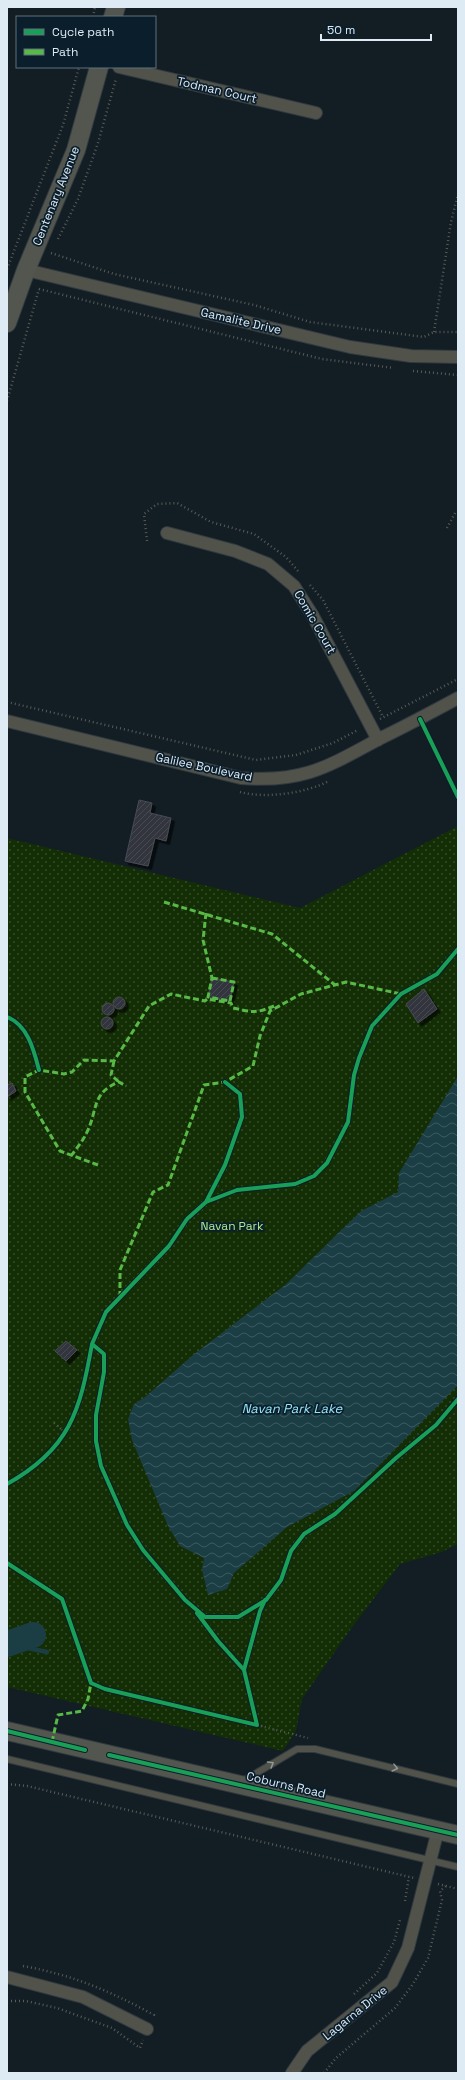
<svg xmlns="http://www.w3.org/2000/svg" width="465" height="2080" font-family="'Space Grotesk',sans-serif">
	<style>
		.green { fill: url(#green-dots) }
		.water { fill: url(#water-waves) }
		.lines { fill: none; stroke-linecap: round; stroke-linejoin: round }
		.stream { stroke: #1b3d44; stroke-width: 4.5 }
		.river { stroke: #1b3d44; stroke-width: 26 }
		.building { fill: url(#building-hatch); stroke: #484b53; filter: url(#shadow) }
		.lane-casing { stroke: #30393f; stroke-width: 8 }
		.street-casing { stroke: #30393f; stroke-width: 14 }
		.secondary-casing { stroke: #30393f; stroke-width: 20 }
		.path { stroke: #575b59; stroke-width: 2.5; stroke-dasharray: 1 3; stroke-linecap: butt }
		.lane { stroke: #51534b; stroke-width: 6 }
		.street { stroke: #51534b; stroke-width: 12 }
		.secondary { stroke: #52564e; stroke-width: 18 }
		.quiet { stroke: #58b947; stroke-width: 3; stroke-dasharray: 6 3; stroke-linecap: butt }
		.cycleway-casing { stroke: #0a1e2c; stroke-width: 6 }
		.cycleway { stroke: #1a9f57; stroke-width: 4 }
		.oneway { stroke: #909797 }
		.labels { text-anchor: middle; stroke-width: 3.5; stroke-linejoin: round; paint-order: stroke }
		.street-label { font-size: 12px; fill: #deeaf4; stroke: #0a1e2c }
		.park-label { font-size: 12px; fill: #abe98d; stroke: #0a1e2c }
		.water-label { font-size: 13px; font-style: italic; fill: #96e7f7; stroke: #0a1e2c }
	</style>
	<defs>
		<pattern id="green-dots" width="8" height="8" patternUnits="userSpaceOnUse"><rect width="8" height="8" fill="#132e05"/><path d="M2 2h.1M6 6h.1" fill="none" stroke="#354c2a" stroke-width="1.8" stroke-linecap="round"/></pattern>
		<pattern id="water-waves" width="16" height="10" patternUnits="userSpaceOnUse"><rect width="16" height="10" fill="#1b3d44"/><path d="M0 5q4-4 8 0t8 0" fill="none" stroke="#3c5960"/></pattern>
		<pattern id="building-hatch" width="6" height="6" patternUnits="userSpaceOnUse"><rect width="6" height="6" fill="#32363d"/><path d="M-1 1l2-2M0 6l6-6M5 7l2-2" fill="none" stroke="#464a50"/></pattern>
		<filter id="shadow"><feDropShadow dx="3.5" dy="3.5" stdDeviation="0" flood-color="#0009"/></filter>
	</defs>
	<rect width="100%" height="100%" fill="#121d24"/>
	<path class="green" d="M458 826V1544L442 1552 400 1564 350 1630 302 1699 296 1731 283 1751 7 1687V838L300 908Z"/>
	<path class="water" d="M458 1076V1385L354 1491 287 1527 234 1573 227 1589 208 1595 202 1570 204 1558 180 1546 168 1526 132 1440 128 1419 134 1404 145 1397 193 1355 285 1285 361 1211 398 1192 399 1173Z"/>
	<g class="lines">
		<path class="stream" d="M8 1644 47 1652"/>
		<path class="river" d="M7 1644 33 1635"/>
	</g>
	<path class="building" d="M139 800 152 803 150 813 171 818 166 841 155 838 148 866 125 861Z
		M212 978 234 982 230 1001 208 997Z
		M424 989 437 1009 418 1023 406 1004Z
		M113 1003a6 6 0 1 1 12 0a6 6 0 1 1-12 0Z
		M102 1009a6 6 0 1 1 12 0a6 6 0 1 1-12 0Z
		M101 1023a6 6 0 1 1 12 0a6 6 0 1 1-12 0Z
		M12 1083 16 1091 7 1097V1085Z
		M66 1341 77 1350 66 1361 55 1351Z"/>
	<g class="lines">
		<defs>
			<path id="lane" d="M7 1759 458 1867
				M243 1781 297 1749H315L458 1784"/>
			<path id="street" d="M119 67 316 113
				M26 270 350 347 411 356 458 357
				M167 533 235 551 268 564 294 586 313 616 378 740
				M7 721 241 778C303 783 327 767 379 739 406 726 432 712 458 698
				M7 1977 83 1997 147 2029
				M292 2073 307 2051 392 1982 408 1948 438 1830"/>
			<path id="secondary" d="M113 17 116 7
				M7 323 26 270 76 150 99 67
				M7 1731 458 1835"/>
		</defs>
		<use href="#lane" class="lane-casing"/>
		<use href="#street" class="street-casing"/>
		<use href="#secondary" class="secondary-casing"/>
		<path class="path" d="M93 17 95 7
			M58 239 78 199 98 143 116 79
			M51 253 114 274 254 305 310 322 424 337 434 332H458
			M7 269 63 125 79 67
			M39 289 322 359 394 368
			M434 332 451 222 458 194
			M413 371 458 375
			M7 401 39 289
			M447 528 455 513 458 512
			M147 541 144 514 157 504 177 503 211 522 254 534 286 557 298 571
			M310 585 323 600 383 717
			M7 702 256 760 296 755 333 743 358 730
			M380 719 458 679
			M240 792C266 799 306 793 329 781
			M214 1000V998
			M224 1002 225 1000
			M54 1423 66 1433
			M257 1725 308 1738
			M7 1784 27 1786 414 1878
			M438 1884 458 1889
			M405 1901 409 1877
			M23 1966C73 1975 110 1991 154 2015L153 2017
			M354 1994 377 1973 394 1942 400 1920
			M7 2001H26L57 2008 112 2028 140 2048 143 2040
			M324 2073 336 2058 395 2008 413 1984 428 1958 442 1900 440 1891 446 1886"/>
		<use href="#lane" class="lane"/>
		<use href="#street" class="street"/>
		<use href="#secondary" class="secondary"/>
		<path class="quiet" d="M164 902 272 934 335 985
			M206 913 203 940 212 978 208 997 230 1001 234 982 212 978
			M114 1061 111 1075 119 1082
			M71 1156C76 1149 83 1141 87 1132 98 1110 91 1093 119 1082L126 1086
			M98 1165 60 1151 25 1092V1077L39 1070 64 1074 72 1072 84 1060 114 1061 149 1006 171 994 205 1001 207 999 231 1003 233 1008C252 1012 255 1014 274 1006
			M120 1297V1270L153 1192 168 1185 204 1085 225 1082 253 1066 260 1036 270 1011 301 994 346 982 401 994
			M52 1742 58 1715 82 1711 88 1699 91 1683"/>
		<defs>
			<path id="cycleway" d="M420 719 458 797
				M7 1017C28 1025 34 1051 39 1070
				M225 1082 240 1094 242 1117 225 1165 206 1202 187 1219 169 1246 106 1312 92 1344 104 1354V1372L96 1415V1441L101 1466 127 1525 143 1550 185 1600 205 1617H238L266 1600 281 1580 291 1551 304 1534 335 1514 396 1458 436 1425 458 1399
				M206 1202 237 1190 295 1184 314 1176 327 1163 348 1122 354 1075 359 1058 372 1026 401 994 437 974 458 949
				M7 1484C70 1449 80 1411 92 1344
				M7 1563 62 1599 91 1683 105 1689 257 1725
				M197 1613 218 1641 244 1670
				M257 1725 244 1670 260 1611 265 1600
				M7 1731 85 1750
				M109 1755 458 1835"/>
		</defs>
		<use href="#cycleway" class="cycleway-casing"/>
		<use href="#cycleway" class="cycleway"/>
	</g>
	<defs><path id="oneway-chevron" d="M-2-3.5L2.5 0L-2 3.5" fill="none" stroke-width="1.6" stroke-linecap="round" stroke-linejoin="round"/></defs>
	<g class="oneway">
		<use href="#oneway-chevron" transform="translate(271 1764) rotate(-31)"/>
		<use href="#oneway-chevron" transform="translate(395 1768) rotate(14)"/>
	</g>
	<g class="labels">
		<g class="street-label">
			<text transform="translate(217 90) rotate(13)" y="4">Todman Court</text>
			<text transform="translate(56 196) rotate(-68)" y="4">Centenary Avenue</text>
			<text transform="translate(241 321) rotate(13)" y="4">Gamalite Drive</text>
			<text transform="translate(315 622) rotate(60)" y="4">Comic Court</text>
			<text transform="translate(204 767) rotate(12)" y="4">Galilee Boulevard</text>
			<text transform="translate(286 1785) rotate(13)" y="4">Coburns Road</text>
			<text transform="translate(355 2013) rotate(-39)" y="4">Lagarna Drive</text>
		</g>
		<g class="park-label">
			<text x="232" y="1230">Navan Park</text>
		</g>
		<g class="water-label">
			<text x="292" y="1413">Navan Park Lake</text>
		</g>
	</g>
	<rect width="465" height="2080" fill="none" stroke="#deeaf4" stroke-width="16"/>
	<rect x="16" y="16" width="140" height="52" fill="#0a1e2c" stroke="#5f707c"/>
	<rect x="24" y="29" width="20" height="6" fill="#1a9f57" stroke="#5f707c"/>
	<text x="52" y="36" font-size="12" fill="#deeaf4">Cycle path</text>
	<rect x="24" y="49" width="20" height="6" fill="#58b947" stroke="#5f707c"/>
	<text x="52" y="56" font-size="12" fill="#deeaf4">Path</text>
	<path d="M321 34v6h110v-6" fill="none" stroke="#deeaf4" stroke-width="2"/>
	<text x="327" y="34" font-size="12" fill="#deeaf4" stroke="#0a1e2c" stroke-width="3" paint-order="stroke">50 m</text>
</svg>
